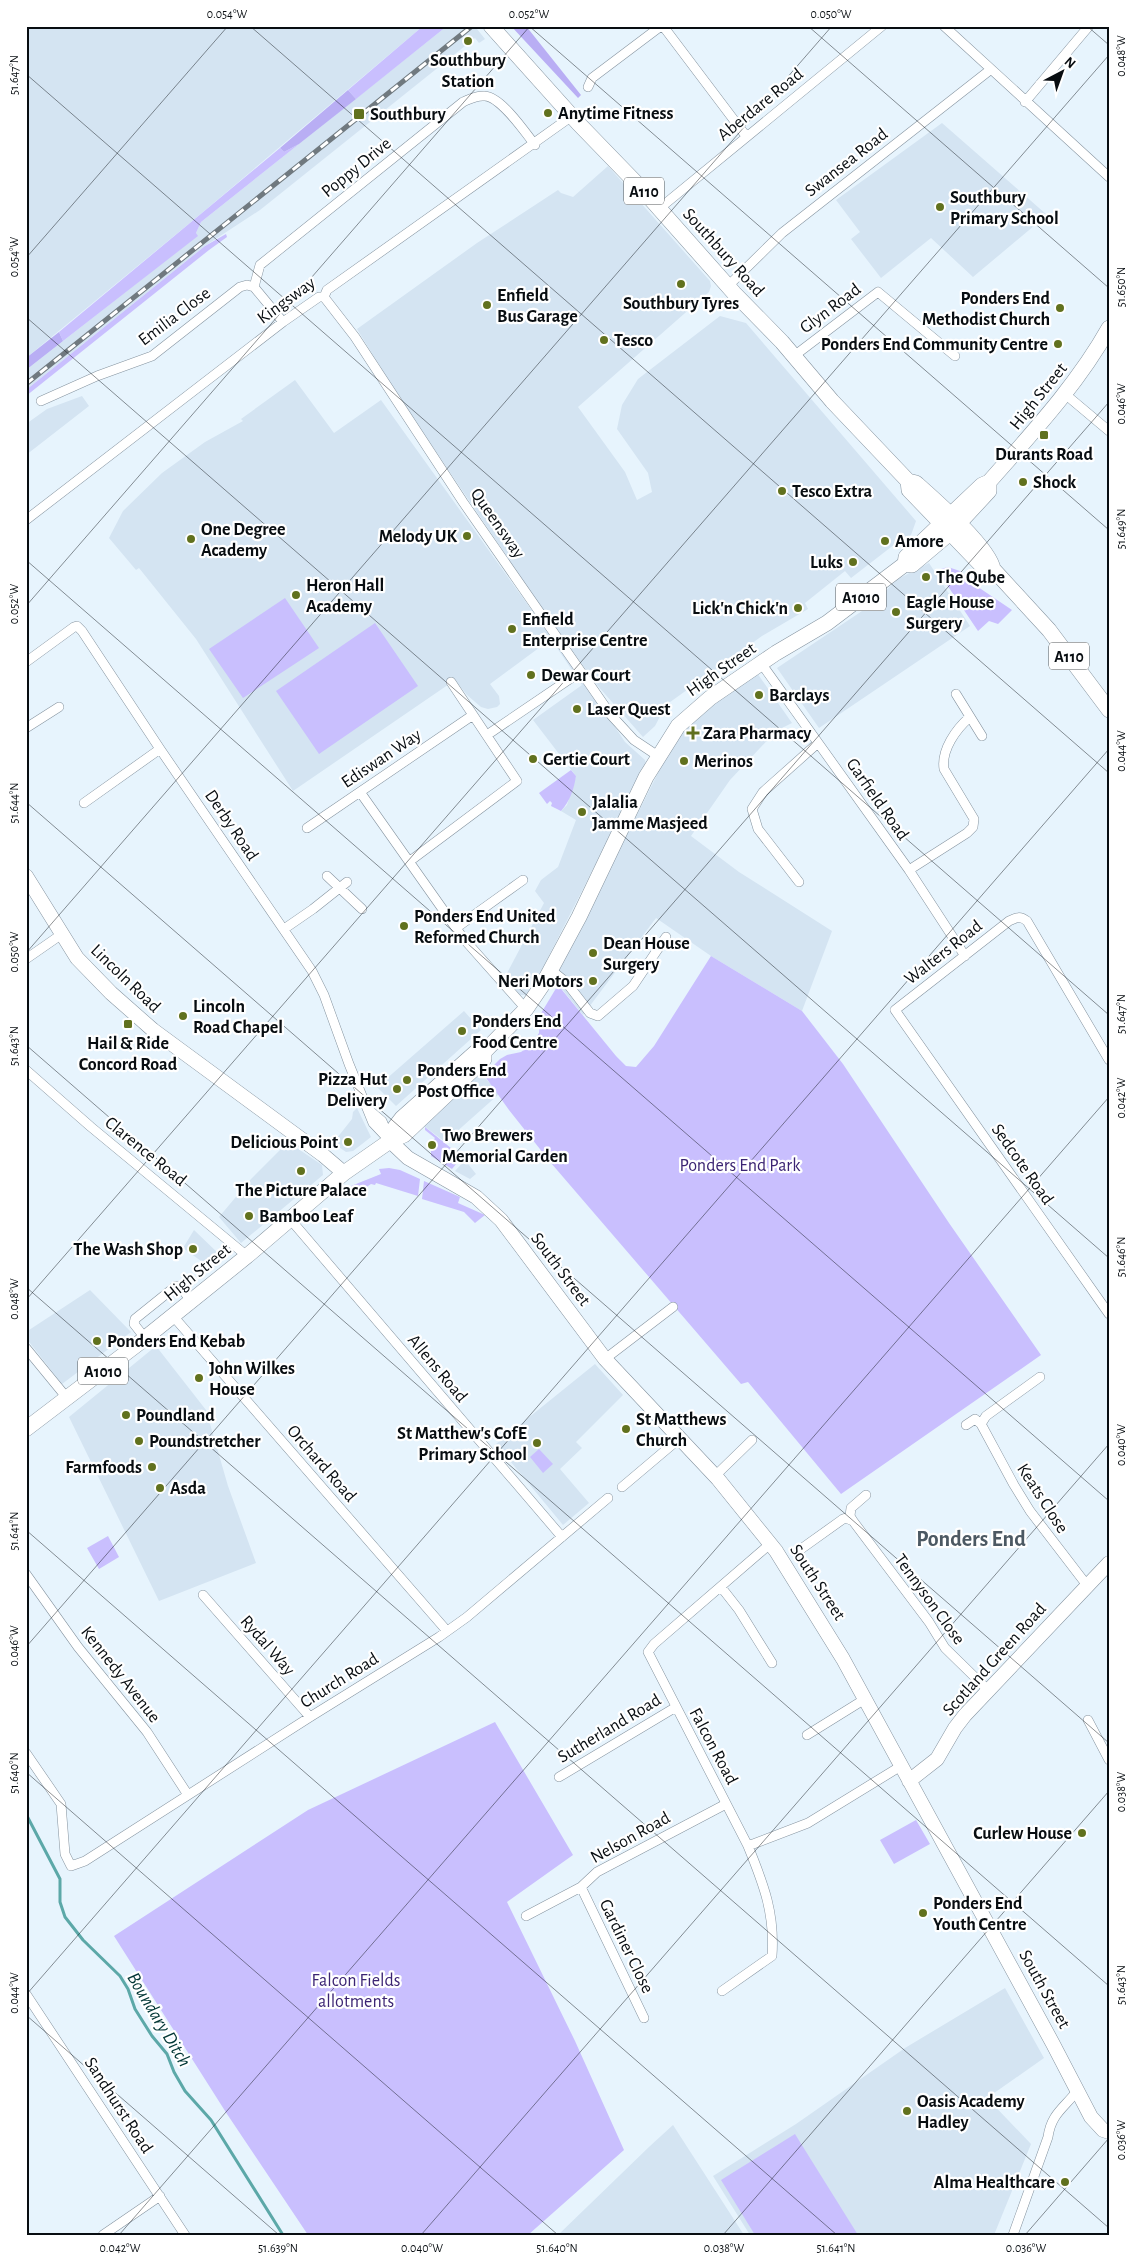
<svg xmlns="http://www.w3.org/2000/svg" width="1135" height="2261" font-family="'Alegreya Sans',sans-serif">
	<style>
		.built { fill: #d4e4f2 }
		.green { fill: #c9bffe }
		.forest { fill: #b9aef4 }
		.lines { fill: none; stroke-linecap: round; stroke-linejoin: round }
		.stream { stroke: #5ca8a8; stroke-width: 3 }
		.street-casing { stroke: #85939f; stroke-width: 10 }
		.secondary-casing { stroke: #85939f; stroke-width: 15 }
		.primary-casing { stroke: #85939f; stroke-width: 16 }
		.street { stroke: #fff; stroke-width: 9 }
		.secondary { stroke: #fff; stroke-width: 14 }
		.primary { stroke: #fff; stroke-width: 15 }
		.rail-casing { stroke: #70797f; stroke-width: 5 }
		.rail { stroke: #fff; stroke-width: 3; stroke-dasharray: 9; stroke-linecap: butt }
		.ticks { fill: none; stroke: #080d11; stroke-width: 1; stroke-opacity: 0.45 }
		.poi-dot { fill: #61711e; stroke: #fff; stroke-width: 2 }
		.labels { text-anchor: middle; stroke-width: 4.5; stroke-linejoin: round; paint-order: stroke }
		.shield { fill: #fff; stroke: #525658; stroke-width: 1 }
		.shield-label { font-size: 16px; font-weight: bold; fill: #080d11 }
		.poi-label { font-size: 18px; font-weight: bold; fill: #080d11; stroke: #fff; text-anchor: start }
		.street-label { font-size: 18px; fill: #080d11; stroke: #fff }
		.park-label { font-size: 18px; fill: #3b2473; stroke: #fff }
		.water-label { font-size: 19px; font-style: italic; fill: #003635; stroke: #fff }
		.district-label { font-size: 22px; font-weight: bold; fill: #4c5963; stroke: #fff }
		.neatline { fill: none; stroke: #080d11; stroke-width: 2 }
		.ticks-label { font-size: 12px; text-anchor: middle; fill: #080d11 }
	</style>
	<rect width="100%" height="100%" fill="#e7f4fd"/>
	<path class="built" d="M26 26H423L197 217 26 358Z
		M447 26H479L477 29 485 39 479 43 475 38 260 210 205 246 26 390V370L197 236 196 233 201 222Z
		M942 123 1047 215 973 277 931 238 881 278 851 239 860 232 836 200Z
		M608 166 710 281 711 286 709 292 578 407 625 472 637 500 652 492 648 473 617 429 622 405 638 379 720 316 746 323 916 521 911 535 895 544 851 578 845 571 805 603 808 609 762 636 666 705 655 726 643 737 597 685 541 607 395 391 357 329 477 243 558 190 561 193 573 197Z
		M295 380 334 433 381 400 543 626 555 636 625 742 645 760 646 765 531 991 525 995H520L505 977 544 903 535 891 541 880 558 867 576 820 561 811 567 805 576 776 533 720 582 685 551 639 490 684 499 696 500 704 497 707 488 709 481 707 467 695 455 680 293 791 196 639 139 568 136 570 109 538 123 511 162 473 205 442 243 421 241 419Z
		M82 396 89 406 26 455V424L47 409Z
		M929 563 970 626 819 728 777 668 871 605 898 579Z
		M755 670 792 723 776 731 730 780 691 836 739 872 832 931 802 1011 711 956 656 918 583 1015 561 988 553 981 592 905 612 858 639 811 677 735Z
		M464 1011 481 1030 396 1106 377 1087Z
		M481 1073 499 1094 445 1142 424 1126Z
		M357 1108 371 1137 353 1151 346 1152 333 1143 352 1119 353 1112Z
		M288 1142 322 1165 323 1175 241 1243 219 1217 251 1179Z
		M465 1160 476 1174 470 1179 455 1171Z
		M194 1230 220 1255 208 1266 183 1248Z
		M90 1290 131 1332 62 1384 26 1338V1332Z
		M156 1346 206 1410 228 1486 256 1563 159 1601 69 1417Z
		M595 1364 623 1395 576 1442 582 1448 560 1469 589 1503 563 1525 496 1444Z
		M1005 1988 1044 2058 987 2098 1031 2144 994 2235H750L713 2176 796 2124 905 2048Z
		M673 2125 744 2235H558L650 2146Z"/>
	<path class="green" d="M423 26H447L356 99 348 90Z
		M299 144 201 222 196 233 198 236 63 341 59 332 280 148 284 152Z
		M226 234 227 237 209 250 26 396V390L205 246Z
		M948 567 960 571 978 587 1012 610 998 624 989 621 978 631 937 570Z
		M285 598 319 648 243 698 209 649Z
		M375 623 418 686 319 754 276 691Z
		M571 770 576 776C574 789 570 801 561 811L551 806 552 803 550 801 547 804 539 793Z
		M711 956 802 1011 843 1064 949 1223 1041 1355 841 1494 748 1382 741 1384 551 1163 509 1110 484 1075 500 1059 507 1055 521 1052 532 1044 539 1033 540 1015 558 985 616 1056 626 1066 636 1067 654 1046Z
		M425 1127 462 1157 452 1169 431 1156V1143L435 1138 425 1130Z
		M389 1168 400 1170 420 1179 418 1196 376 1183 375 1185 371 1184 353 1196 351 1186 381 1174 379 1169Z
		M424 1181 460 1197 458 1203 485 1215 475 1223 464 1212 422 1199Z
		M539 1449 553 1464 543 1473 530 1457Z
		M108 1536 119 1557 99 1569 87 1548Z
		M495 1722 573 1855 507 1902 575 2041 624 2150 528 2235H308L227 2114 114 1936 308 1810Z
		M916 1820 930 1844 894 1864 880 1840Z
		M795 2134 858 2235H755L721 2180Z"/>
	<path class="forest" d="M511 26H526L581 95 578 98Z
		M348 90 356 99 299 144 284 152 280 148Z
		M59 332 63 341 26 370V358Z"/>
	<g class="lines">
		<path class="stream" d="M26 1814 60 1879V1902L65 1917 83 1940 120 1976 128 1989 135 2009 152 2036 167 2054 174 2072 185 2091 211 2120 283 2235"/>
		<defs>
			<path id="street" d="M663 26 746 136
				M944 26 1109 177
				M588 87 592 78 661 26
				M1025 102 1089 26
				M660 208 882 26
				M728 286 782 233 990 70
				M254 287 260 265 463 102C470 99 476 95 485 96 501 97 525 132 535 145
				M324 297 355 337 463 502 611 715 634 740 658 756
				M324 297 327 290 572 116
				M794 356 878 292 955 356
				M1065 394 1109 431
				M41 401 97 376 152 356 240 287 247 285 254 287 283 322
				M26 520 283 322 319 297H324
				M26 662 74 627 77 626 82 631 160 749 312 971 324 995 349 1064 373 1123 390 1141
				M761 663 909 870 965 956
				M956 694 982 736
				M26 728 59 707
				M487 735 580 672
				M360 792 463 938 526 1009
				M84 803 160 749
				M307 828 473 715
				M410 861 517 781 451 682
				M909 870 967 833 973 827 974 819 944 769C941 750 956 729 970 717
				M327 876 362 909
				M799 882 758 829 752 809 763 792 818 743
				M456 928 523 880
				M284 929 313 909 347 882
				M26 959 62 934
				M551 970 566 982 590 1013 598 1016 633 986 666 937
				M1109 1060 1027 921C1020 916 1017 917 1009 921L895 1010 1109 1314
				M26 1070 91 1127 247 1256
				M369 1110 382 1121 389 1137
				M290 1219 562 1537
				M173 1316 447 1631
				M145 1338 134 1324 135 1319 176 1286H180L191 1301
				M26 1348 67 1398
				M605 1359 673 1307
				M981 1424 986 1416 1040 1377
				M966 1425 975 1419 981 1424 1014 1485 1030 1511 1086 1584
				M715 1476 752 1440
				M622 1487 680 1438
				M866 1495 851 1508 850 1516 853 1521 929 1622 945 1648 988 1690
				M770 1544 654 1644 648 1652 748 1846 808 1823 901 1766
				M801 1549 843 1519 846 1518 853 1521
				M26 1574 78 1647 147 1732 188 1795
				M721 1587 739 1610 772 1663
				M203 1595 310 1717
				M1088 1720 1109 1760
				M807 1735 865 1699
				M26 1753 61 1804 65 1854 71 1866 85 1861 310 1717 439 1637 467 1617 608 1498
				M559 1777 676 1707
				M581 1887 644 2018
				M526 1916 581 1887 597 1872 726 1804
				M722 1991 772 1956C775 1914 764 1885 748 1846
				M26 1994 185 2235
				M103 2235 160 2196
				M1013 2235 1048 2137C1051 2114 1064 2108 1077 2091"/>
			<path id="secondary" d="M26 876 77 958 111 993 153 1030 323 1155 344 1173
				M390 1141 408 1158 476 1197 501 1220 605 1359 718 1479 776 1551 843 1659 1053 2044 1091 2117 1103 2130 1109 2132
				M909 1781 937 1759 955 1728 965 1715 1109 1563"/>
			<path id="primary" d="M491 26 578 123 641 188 734 293 782 342 832 401 908 481 916 483C934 499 990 548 993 569L1049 630 1109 710
				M908 481 909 490 984 568 993 569
				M905 564 906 557 982 485 989 482C1032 433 1077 385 1109 328
				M390 1141 395 1127 402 1118 476 1052H484
				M26 1429 139 1343 247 1256 344 1173 390 1141 404 1135 480 1063 484 1059V1052L526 1009 543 984 579 917 646 777 678 726 710 698 776 653 827 623 905 564 912 565 950 533 989 491V482"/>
		</defs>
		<use href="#street" class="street-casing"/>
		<use href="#secondary" class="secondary-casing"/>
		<use href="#primary" class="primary-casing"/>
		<use href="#street" class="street"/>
		<use href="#secondary" class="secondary"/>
		<use href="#primary" class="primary"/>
		<defs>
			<path id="rail" d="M26 384 472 26"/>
		</defs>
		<use href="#rail" class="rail-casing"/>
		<use href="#rail" class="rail"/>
	</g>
	<path class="ticks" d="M250 26 1109 773M529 26 1109 530M808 26 1109 288M1087 26 1109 45M26 74 1109 1015M26 258 228 26M26 317 1109 1258M26 560 1109 1501M26 606 530 26M26 802 1109 1743M26 953 832 26M26 1045 1109 1986M26 1287 1109 2228M26 1300 1109 55M26 1530 837 2235M26 1647 1109 402M26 1772 558 2235M26 1995 1109 749M26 2015 279 2235M119 2235 1109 1097M421 2235 1109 1444M723 2235 1109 1791M1025 2235 1109 2138"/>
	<g class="poi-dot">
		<circle cx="468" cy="41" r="5"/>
		<circle cx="548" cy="113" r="5"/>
		<rect x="353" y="108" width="12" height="12" rx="2.5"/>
		<circle cx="940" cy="207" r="5"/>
		<circle cx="681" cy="284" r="5"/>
		<circle cx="487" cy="305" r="5"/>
		<circle cx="1060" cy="308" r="5"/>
		<circle cx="604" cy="340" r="5"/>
		<circle cx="1058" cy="344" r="5"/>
		<rect x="1039" y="430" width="10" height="10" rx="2.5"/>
		<circle cx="1023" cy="482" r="5"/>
		<circle cx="782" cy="491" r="5"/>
		<circle cx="467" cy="536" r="5"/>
		<circle cx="191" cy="539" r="5"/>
		<circle cx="885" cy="541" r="5"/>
		<circle cx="853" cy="562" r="5"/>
		<circle cx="926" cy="577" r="5"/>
		<circle cx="296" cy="595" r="5"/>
		<circle cx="798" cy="608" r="5"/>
		<circle cx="896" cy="612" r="5"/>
		<circle cx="512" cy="629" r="5"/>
		<circle cx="531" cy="675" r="5"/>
		<circle cx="759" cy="695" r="5"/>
		<circle cx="577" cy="709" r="5"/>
		<path d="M690.5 725.5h5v5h5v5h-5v5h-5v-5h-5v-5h5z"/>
		<circle cx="533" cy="759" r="5"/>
		<circle cx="684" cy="761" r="5"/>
		<circle cx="582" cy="812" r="5"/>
		<circle cx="404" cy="926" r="5"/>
		<circle cx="593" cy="953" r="5"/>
		<circle cx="593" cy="981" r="5"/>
		<circle cx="183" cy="1016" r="5"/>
		<rect x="123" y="1019" width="10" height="10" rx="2.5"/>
		<circle cx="462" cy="1031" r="5"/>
		<circle cx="407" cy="1080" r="5"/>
		<circle cx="397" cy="1089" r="5"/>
		<circle cx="348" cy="1142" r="5"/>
		<circle cx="432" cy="1145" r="5"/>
		<circle cx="301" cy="1171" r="5"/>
		<circle cx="249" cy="1216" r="5"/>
		<circle cx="193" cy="1249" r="5"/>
		<circle cx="97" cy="1341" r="5"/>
		<circle cx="199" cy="1378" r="5"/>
		<circle cx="126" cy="1415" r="5"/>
		<circle cx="626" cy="1429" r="5"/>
		<circle cx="139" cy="1441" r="5"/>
		<circle cx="537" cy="1443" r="5"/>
		<circle cx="152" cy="1467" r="5"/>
		<circle cx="160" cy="1488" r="5"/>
		<circle cx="1082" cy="1833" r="5"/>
		<circle cx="923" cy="1913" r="5"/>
		<circle cx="907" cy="2111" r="5"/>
		<circle cx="1065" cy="2182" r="5"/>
	</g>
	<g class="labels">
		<g class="shield">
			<rect x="624" y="177.5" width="40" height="27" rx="4"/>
			<rect x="836" y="583.5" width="50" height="27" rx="4"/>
			<rect x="1049" y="642.5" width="40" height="27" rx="4"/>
			<rect x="78" y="1357.5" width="50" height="27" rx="4"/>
		</g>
		<g class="shield-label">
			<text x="644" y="197">A110</text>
			<text x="861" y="603">A1010</text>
			<text x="1069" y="662">A110</text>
			<text x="103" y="1377">A1010</text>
		</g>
		<g class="poi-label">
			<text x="468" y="66" text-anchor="middle">Southbury<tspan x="468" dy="21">Station</tspan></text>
			<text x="558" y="119">Anytime Fitness</text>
			<text x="370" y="120">Southbury</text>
			<text x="950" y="203">Southbury<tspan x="950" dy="21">Primary School</tspan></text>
			<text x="497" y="301">Enfield<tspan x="497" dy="21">Bus Garage</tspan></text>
			<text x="1050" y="304" text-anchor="end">Ponders End<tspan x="1050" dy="21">Methodist Church</tspan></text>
			<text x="681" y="309" text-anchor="middle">Southbury Tyres</text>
			<text x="614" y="346">Tesco</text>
			<text x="1048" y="350" text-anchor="end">Ponders End Community Centre</text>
			<text x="1044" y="460" text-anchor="middle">Durants Road</text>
			<text x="1033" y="488">Shock</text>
			<text x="792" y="497">Tesco Extra</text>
			<text x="201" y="535">One Degree<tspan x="201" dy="21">Academy</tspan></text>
			<text x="457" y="542" text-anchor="end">Melody UK</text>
			<text x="895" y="547">Amore</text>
			<text x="843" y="568" text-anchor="end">Luks</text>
			<text x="936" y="583">The Qube</text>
			<text x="306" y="591">Heron Hall<tspan x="306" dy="21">Academy</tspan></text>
			<text x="906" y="608">Eagle House<tspan x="906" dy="21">Surgery</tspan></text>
			<text x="788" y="614" text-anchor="end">Lick'n Chick'n</text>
			<text x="522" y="625">Enfield<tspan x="522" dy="21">Enterprise Centre</tspan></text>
			<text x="541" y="681">Dewar Court</text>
			<text x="769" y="701">Barclays</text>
			<text x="587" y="715">Laser Quest</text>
			<text x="703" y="739">Zara Pharmacy</text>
			<text x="543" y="765">Gertie Court</text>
			<text x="694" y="767">Merinos</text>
			<text x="592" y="808">Jalalia<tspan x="592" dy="21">Jamme Masjeed</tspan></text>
			<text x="414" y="922">Ponders End United<tspan x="414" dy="21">Reformed Church</tspan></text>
			<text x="603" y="949">Dean House<tspan x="603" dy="21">Surgery</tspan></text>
			<text x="583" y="987" text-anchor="end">Neri Motors</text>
			<text x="193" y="1012">Lincoln<tspan x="193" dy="21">Road Chapel</tspan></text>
			<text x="472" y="1027">Ponders End<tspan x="472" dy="21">Food Centre</tspan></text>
			<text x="128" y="1049" text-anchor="middle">Hail &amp; Ride<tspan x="128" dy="21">Concord Road</tspan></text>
			<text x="417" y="1076">Ponders End<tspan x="417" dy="21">Post Office</tspan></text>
			<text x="387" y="1085" text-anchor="end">Pizza Hut<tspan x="387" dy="21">Delivery</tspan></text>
			<text x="442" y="1141">Two Brewers<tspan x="442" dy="21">Memorial Garden</tspan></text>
			<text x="338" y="1148" text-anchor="end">Delicious Point</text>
			<text x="301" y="1196" text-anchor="middle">The Picture Palace</text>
			<text x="259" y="1222">Bamboo Leaf</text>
			<text x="183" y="1255" text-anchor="end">The Wash Shop</text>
			<text x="107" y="1347">Ponders End Kebab</text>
			<text x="209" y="1374">John Wilkes<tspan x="209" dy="21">House</tspan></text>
			<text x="136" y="1421">Poundland</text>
			<text x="636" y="1425">St Matthews<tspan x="636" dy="21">Church</tspan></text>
			<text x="527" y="1439" text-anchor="end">St Matthew's CofE<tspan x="527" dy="21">Primary School</tspan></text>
			<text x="149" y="1447">Poundstretcher</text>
			<text x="142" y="1473" text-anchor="end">Farmfoods</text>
			<text x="170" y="1494">Asda</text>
			<text x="1072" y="1839" text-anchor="end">Curlew House</text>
			<text x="933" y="1909">Ponders End<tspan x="933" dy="21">Youth Centre</tspan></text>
			<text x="917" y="2107">Oasis Academy<tspan x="917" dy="21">Hadley</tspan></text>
			<text x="1055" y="2188" text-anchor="end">Alma Healthcare</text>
		</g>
		<g class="street-label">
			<text transform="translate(760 104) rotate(-39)" y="6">Aberdare Road</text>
			<text transform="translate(846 162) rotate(-38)" y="6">Swansea Road</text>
			<text transform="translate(356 167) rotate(-39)" y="6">Poppy Drive</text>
			<text transform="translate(724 252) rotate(48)" y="6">Southbury Road</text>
			<text transform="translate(286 300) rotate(-36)" y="6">Kingsway</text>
			<text transform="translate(830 308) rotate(-37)" y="6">Glyn Road</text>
			<text transform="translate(174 316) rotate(-37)" y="6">Emilia Close</text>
			<text transform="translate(1038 396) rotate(-51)" y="6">High Street</text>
			<text transform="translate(498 523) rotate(55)" y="6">Queensway</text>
			<text transform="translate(721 669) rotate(-35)" y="6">High Street</text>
			<text transform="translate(381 758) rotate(-34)" y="6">Ediswan Way</text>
			<text transform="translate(878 799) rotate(55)" y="6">Garfield Road</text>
			<text transform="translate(232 825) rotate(56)" y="6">Derby Road</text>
			<text transform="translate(943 952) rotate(-38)" y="6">Walters Road</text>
			<text transform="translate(126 978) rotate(44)" y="6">Lincoln Road</text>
			<text transform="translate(146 1151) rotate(39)" y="6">Clarence Road</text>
			<text transform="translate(1023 1164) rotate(55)" y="6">Sedcote Road</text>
			<text transform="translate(561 1269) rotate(53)" y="6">South Street</text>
			<text transform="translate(197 1272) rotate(-39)" y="6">High Street</text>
			<text transform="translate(438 1368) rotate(50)" y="6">Allens Road</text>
			<text transform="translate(322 1463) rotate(49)" y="6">Orchard Road</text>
			<text transform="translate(1043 1498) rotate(57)" y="6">Keats Close</text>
			<text transform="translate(818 1582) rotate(57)" y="6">South Street</text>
			<text transform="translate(930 1599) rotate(54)" y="6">Tennyson Close</text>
			<text transform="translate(268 1645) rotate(49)" y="6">Rydal Way</text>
			<text transform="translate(994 1659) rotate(-48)" y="6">Scotland Green Road</text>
			<text transform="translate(121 1674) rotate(52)" y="6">Kennedy Avenue</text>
			<text transform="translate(339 1680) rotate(-32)" y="6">Church Road</text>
			<text transform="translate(609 1728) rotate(-31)" y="6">Sutherland Road</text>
			<text transform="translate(714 1746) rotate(62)" y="6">Falcon Road</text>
			<text transform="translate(630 1837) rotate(-29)" y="6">Nelson Road</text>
			<text transform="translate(627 1946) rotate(64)" y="6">Gardiner Close</text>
			<text transform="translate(1045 1989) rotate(61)" y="6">South Street</text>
			<text transform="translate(119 2105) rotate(57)" y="6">Sandhurst Road</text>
		</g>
		<g class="park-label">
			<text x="740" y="1171">Ponders End Park</text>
			<text x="356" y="1986">Falcon Fields<tspan x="356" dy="21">allotments</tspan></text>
		</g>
		<g class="water-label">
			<text transform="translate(160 2019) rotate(59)" y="7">Boundary Ditch</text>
		</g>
		<g class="district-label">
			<text x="971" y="1546">Ponders End</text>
		</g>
	</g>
	<rect width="1135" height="2261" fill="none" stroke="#ffffff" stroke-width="55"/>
	<g transform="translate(1062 72) rotate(41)" stroke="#ffffff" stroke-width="4" paint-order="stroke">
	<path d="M0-4L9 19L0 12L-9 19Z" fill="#080d11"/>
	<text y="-8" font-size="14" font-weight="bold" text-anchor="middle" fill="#080d11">N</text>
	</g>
	<rect x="28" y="28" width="1080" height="2206" class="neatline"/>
	<g class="ticks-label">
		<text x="227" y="18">0.054°W</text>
		<text x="529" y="18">0.052°W</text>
		<text x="831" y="18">0.050°W</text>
		<text transform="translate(1121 56) rotate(-90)" y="4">0.048°W</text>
		<text transform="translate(14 75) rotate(-90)" y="4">51.647°N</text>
		<text transform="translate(14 257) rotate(-90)" y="4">0.054°W</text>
		<text transform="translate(1121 287) rotate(-90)" y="4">51.650°N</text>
		<text transform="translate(1121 404) rotate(-90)" y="4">0.046°W</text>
		<text transform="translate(1121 529) rotate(-90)" y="4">51.649°N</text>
		<text transform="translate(14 604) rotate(-90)" y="4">0.052°W</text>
		<text transform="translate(1121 751) rotate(-90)" y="4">0.044°W</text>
		<text transform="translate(14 803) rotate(-90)" y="4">51.644°N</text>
		<text transform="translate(14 952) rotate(-90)" y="4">0.050°W</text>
		<text transform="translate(1121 1014) rotate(-90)" y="4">51.647°N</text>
		<text transform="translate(14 1046) rotate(-90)" y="4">51.643°N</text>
		<text transform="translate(1121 1098) rotate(-90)" y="4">0.042°W</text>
		<text transform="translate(1121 1257) rotate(-90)" y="4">51.646°N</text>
		<text transform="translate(14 1299) rotate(-90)" y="4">0.048°W</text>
		<text transform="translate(1121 1445) rotate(-90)" y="4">0.040°W</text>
		<text transform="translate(14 1531) rotate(-90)" y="4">51.641°N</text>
		<text transform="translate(14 1646) rotate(-90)" y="4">0.046°W</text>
		<text transform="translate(14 1773) rotate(-90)" y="4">51.640°N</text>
		<text transform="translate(1121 1792) rotate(-90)" y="4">0.038°W</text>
		<text transform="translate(1121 1985) rotate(-90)" y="4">51.643°N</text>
		<text transform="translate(14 1993) rotate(-90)" y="4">0.044°W</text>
		<text transform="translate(1121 2140) rotate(-90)" y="4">0.036°W</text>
		<text x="120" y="2252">0.042°W</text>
		<text x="278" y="2252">51.639°N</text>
		<text x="422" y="2252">0.040°W</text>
		<text x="557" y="2252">51.640°N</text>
		<text x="724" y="2252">0.038°W</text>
		<text x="836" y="2252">51.641°N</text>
		<text x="1026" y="2252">0.036°W</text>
	</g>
</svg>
